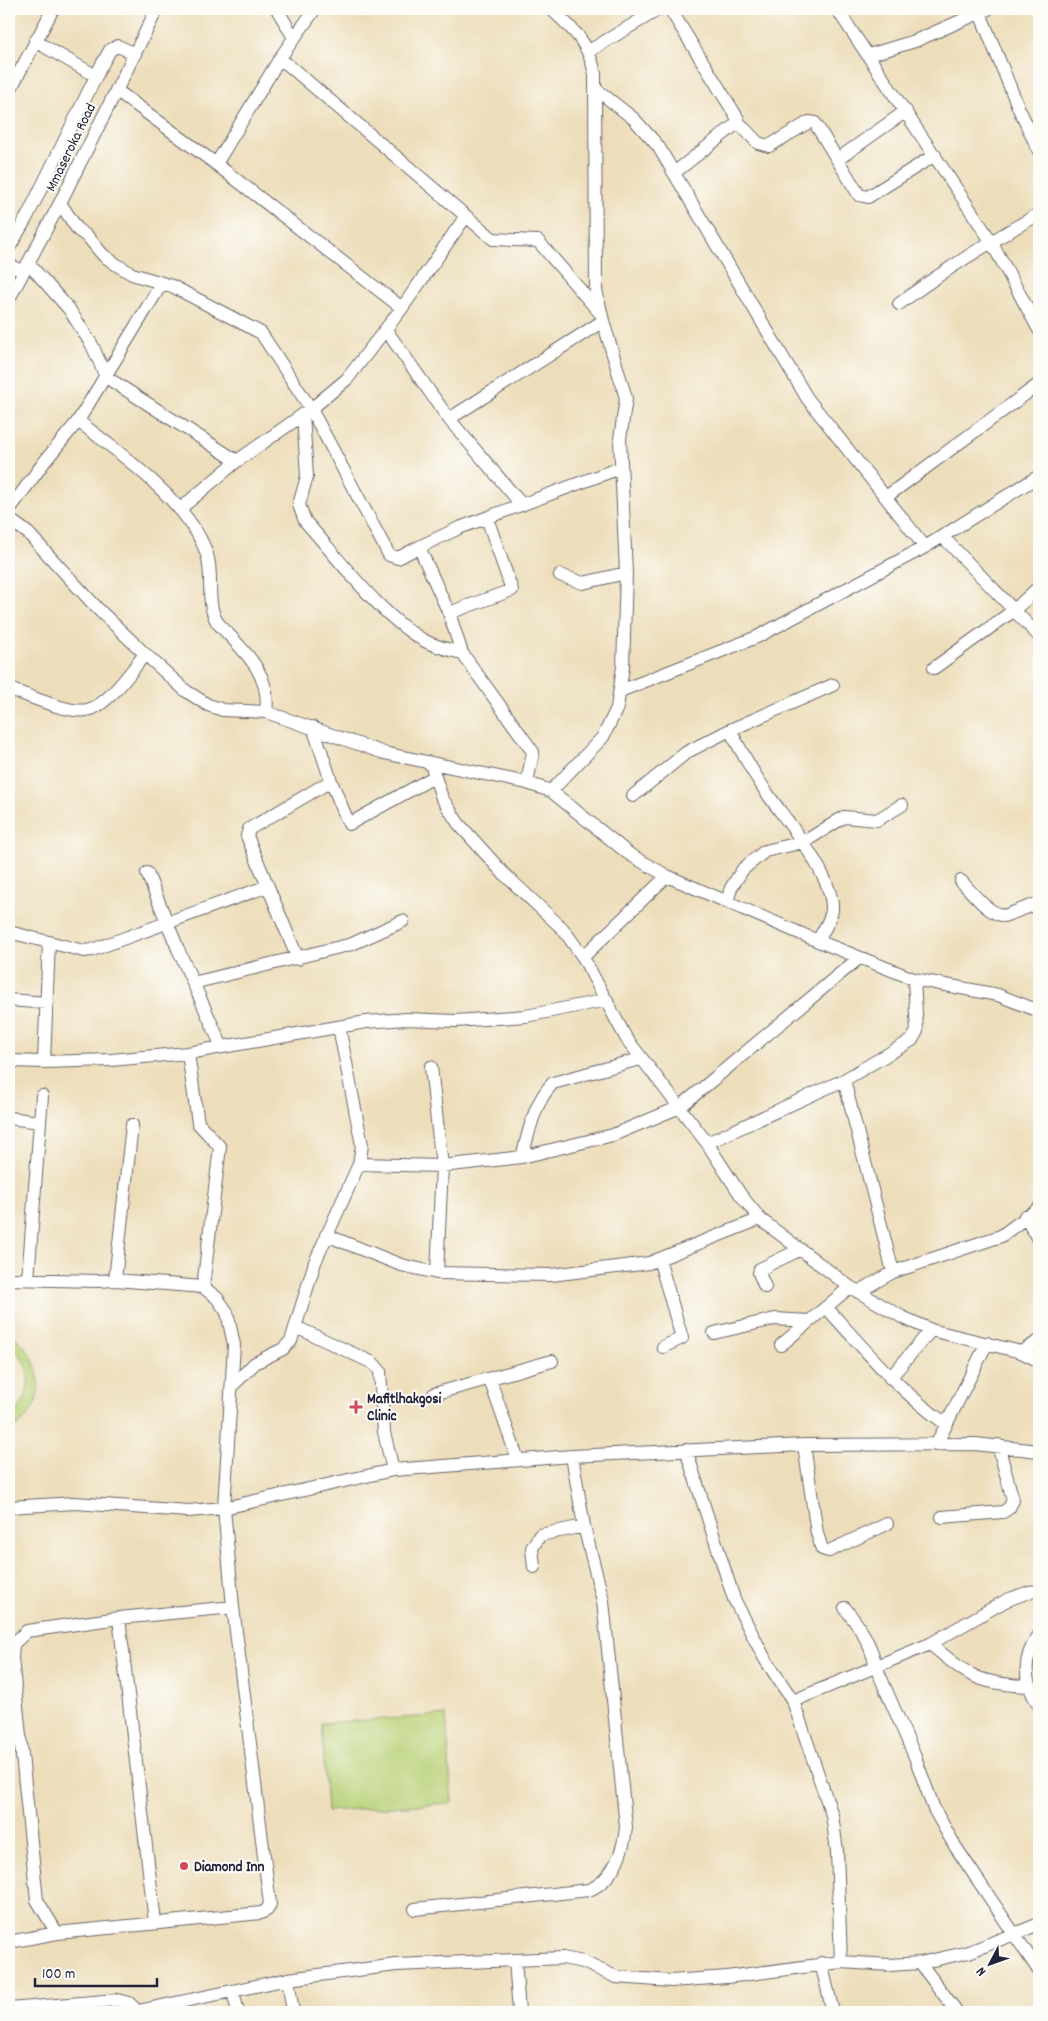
<svg xmlns="http://www.w3.org/2000/svg" width="1048" height="2021" font-family="Dekko,sans-serif">
	<style>
		.green { fill: #b7d075; stroke: #6c7958 }
		.lines { fill: none; stroke-linecap: round; stroke-linejoin: round }
		.minor-casing { stroke: #696468; stroke-width: 14 }
		.minor { stroke: #fff; stroke-width: 12 }
		.poi-dot { fill: #d1495b; stroke: #fdfcf7; stroke-width: 2 }
		.labels { text-anchor: middle; stroke-width: 4; stroke-linejoin: round; paint-order: stroke }
		.street-label { font-size: 15px; fill: #22223b; stroke: #fdfcf7 }
		.poi-label { font-size: 15px; font-weight: bold; fill: #22223b; stroke: #fdfcf7; text-anchor: start }
	</style>
	<rect width="100%" height="100%" fill="#fdfcf7"/>
	<filter id="ink" filterUnits="userSpaceOnUse"><feTurbulence type="fractalNoise" baseFrequency=".02" numOctaves="2"/><feDisplacementMap in="SourceGraphic" scale="10" xChannelSelector="R" yChannelSelector="G"/><feConvolveMatrix kernelMatrix="1 2 1 2 8 2 1 2 1" color-interpolation-filters="sRGB"/></filter>
	<filter id="wash" filterUnits="userSpaceOnUse"><feTurbulence type="fractalNoise" baseFrequency=".0096" numOctaves="4" result="noise"/><feDisplacementMap in="SourceGraphic" scale="20" xChannelSelector="R" yChannelSelector="G"/><feGaussianBlur stdDeviation="1.12" result="paint"/><feColorMatrix in="noise" values="0 0 0 0 0 0 0 0 0 0 0 0 0 0 0 0 0 1.4 0 .05"/><feComposite in="paint" operator="in"/></filter>
	<g filter="url(#wash)">
		<rect width="100%" height="100%" fill="#eddebb"/>
		<path class="green" d="M9 1333C45 1356 52 1410 9 1430V1418C34 1400 35 1363 9 1345Z
			M446 1715 452 1803 327 1811 321 1723Z"/>
	</g>
	<g filter="url(#ink)">
		<g class="lines">
			<defs>
				<path id="minor" d="M277 9 294 38
					M551 9C574 30 589 43 595 74L596 290 603 321 626 398 620 439 626 573 623 667 617 708 603 737 551 791
					M670 9 738 119 735 125 674 173
					M837 9 991 241 1039 330
					M980 13 1019 109 1039 151
					M35 41 96 76
					M589 51 659 9
					M869 55 915 41 988 9
					M280 58 493 239 538 241 600 313
					M116 90 216 164 402 308
					M597 90 634 119 658 146 807 398 925 547
					M9 92 53 9
					M738 122 758 143 769 146 809 122 815 123 859 195 868 197 935 155
					M838 159 906 111
					M216 164 280 58 315 9
					M60 203 78 230 88 237 103 255 117 265 132 274 172 286 261 333 311 409 389 555 398 558 419 547
					M9 248 28 215 100 68 110 50 118 46 135 54
					M28 263 69 309 92 345 106 377 237 461
					M9 265 23 271
					M9 299 60 203 157 9
					M899 304C944 270 991 241 1039 214
					M386 330 449 419 522 505
					M303 414 307 476 299 505 305 521C339 559 381 617 425 641 436 647 450 650 462 653
					M449 419 603 321
					M78 421C119 452 192 505 207 555 214 577 205 601 217 622 241 649 272 672 266 712
					M886 497 1039 384
					M180 509 237 461 311 409 347 379 402 308 466 216
					M9 510 45 461 78 421 162 283
					M9 519 28 533 98 609 145 654 186 691 208 705 223 710 266 712 384 753 527 783 551 791 629 854 667 876 818 941 914 979 998 995 1039 1011
					M943 537 1039 636
					M560 575 583 583 626 573
					M449 613 512 590 487 518
					M934 668 1013 611 1039 587
					M9 689C28 695 68 714 87 710 108 706 132 670 145 654
					M620 691 757 637 925 547 1039 476
					M313 727 331 781 349 824 434 777
					M730 730C741 751 753 773 767 793 785 820 834 875 832 910 831 920 822 932 818 941
					M431 764 442 798 458 823 503 873 563 929 583 957 626 1038 707 1143 740 1194 760 1219 850 1287 902 1317 931 1330 1021 1352 1039 1361
					M527 783 533 752 462 653 449 613 419 547 459 528 620 468
					M633 796 687 752 730 730 833 685
					M147 873 178 949 222 1047
					M961 881C973 893 986 912 1004 916L1039 903
					M727 902 731 888 743 869 765 851 804 842 844 817 877 820 902 805
					M9 932 84 951 92 950 268 886
					M583 957 667 876
					M298 959 247 836 249 829 331 781
					M193 983 352 944 403 921
					M9 1000 47 1003
					M188 1053 198 1123 220 1147 203 1287
					M9 1061 44 1062 111 1060 188 1053 366 1022 406 1019 455 1021 526 1016 607 1000
					M44 1062 49 942
					M431 1067 442 1166 437 1273
					M844 1080 893 1272
					M9 1118 40 1122
					M707 1143 844 1080 912 1040 917 1031 914 979
					M522 1157C529 1132 534 1102 553 1083L640 1059
					M359 1164 442 1166 522 1157 613 1135 680 1107 859 958
					M1025 1216 1039 1241
					M326 1235 401 1265 437 1273 551 1275 649 1263 760 1219
					M659 1259 682 1338 663 1347
					M9 1279 97 1281 115 1280 203 1287 217 1298 227 1312 234 1345 224 1508 233 1607 270 1904 267 1910 261 1913 57 1933 9 1942
					M28 1279 42 1096
					M115 1280 132 1125
					M765 1287 759 1273 760 1269 799 1250
					M858 1292 893 1272 1001 1236 1039 1208
					M826 1307C864 1349 900 1392 946 1424
					M296 1327 373 1363 380 1371 384 1432 393 1470
					M714 1333 775 1319 809 1321
					M781 1345 850 1287
					M1021 1352 1039 1341
					M890 1378 931 1330
					M490 1380 518 1460
					M232 1386 255 1363 283 1349 291 1341 315 1262 359 1164 362 1145 339 1027
					M434 1394 552 1361
					M804 1445 817 1533 822 1549 829 1551 887 1524
					M936 1445 987 1343
					M686 1450 734 1599 765 1659 793 1701 832 1815 837 1851 841 1962
					M9 1507 75 1503 188 1511 224 1508 393 1470 572 1456 804 1445 975 1444 1039 1451
					M942 1517 1003 1512 1009 1508 1013 1500 998 1445
					M534 1567 532 1548 540 1535 584 1526
					M845 1608C859 1626 871 1643 876 1667L915 1757 934 1809 955 1846 1039 1971
					M119 1618 155 1922
					M1039 1635C1022 1658 1023 1682 1039 1705
					M930 1644C969 1676 977 1684 1029 1686
					M793 1701 930 1644 1007 1600 1029 1592 1039 1591
					M415 1909 589 1890C613 1880 624 1851 626 1827L603 1601 584 1526 572 1456
					M57 1933 37 1900 12 1658 13 1644 27 1631 119 1618 233 1607
					M515 1960 519 2012
					M821 1963 833 2012
					M920 1963 957 2012
					M288 1979 293 2012
					M233 1992 238 2012
					M9 2009 117 2000 129 2003 138 2012
					M138 2011 288 1979 396 1965 563 1958 583 1962 616 1977 671 1981 727 1977 841 1962 890 1965 920 1963 969 1952 1039 1924"/>
			</defs>
			<use href="#minor" class="minor-casing"/>
			<use href="#minor" class="minor"/>
		</g>
	</g>
	<g class="poi-dot">
		<path d="M353.5 1399.5h5v5h5v5h-5v5h-5v-5h-5v-5h5z"/>
		<circle cx="184" cy="1866" r="5"/>
	</g>
	<g class="labels">
		<g class="street-label">
			<text transform="translate(70 147) rotate(-64)" y="5">Mmaseroka Road</text>
		</g>
		<g class="poi-label">
			<text x="367" y="1403">Mafitlhakgosi<tspan x="367" dy="17">Clinic</tspan></text>
			<text x="194" y="1871">Diamond Inn</text>
		</g>
	</g>
	<rect width="1048" height="2021" fill="none" stroke="#fdfcf7" stroke-width="30"/>
	<g transform="translate(990 1964) rotate(229)" stroke="#fdfcf7" stroke-width="4" paint-order="stroke">
	<path d="M0-4L9 19L0 12L-9 19Z" fill="#22223b"/>
	<text y="-8" font-size="14" font-weight="bold" text-anchor="middle" fill="#22223b">N</text>
	</g>
	<path d="M35 1978v8h122v-8" fill="none" stroke="#22223b" stroke-width="2.5"/>
	<text x="42" y="1978" font-size="15" fill="#22223b" stroke="#fdfcf7" stroke-width="4" paint-order="stroke">100 m</text>
</svg>
